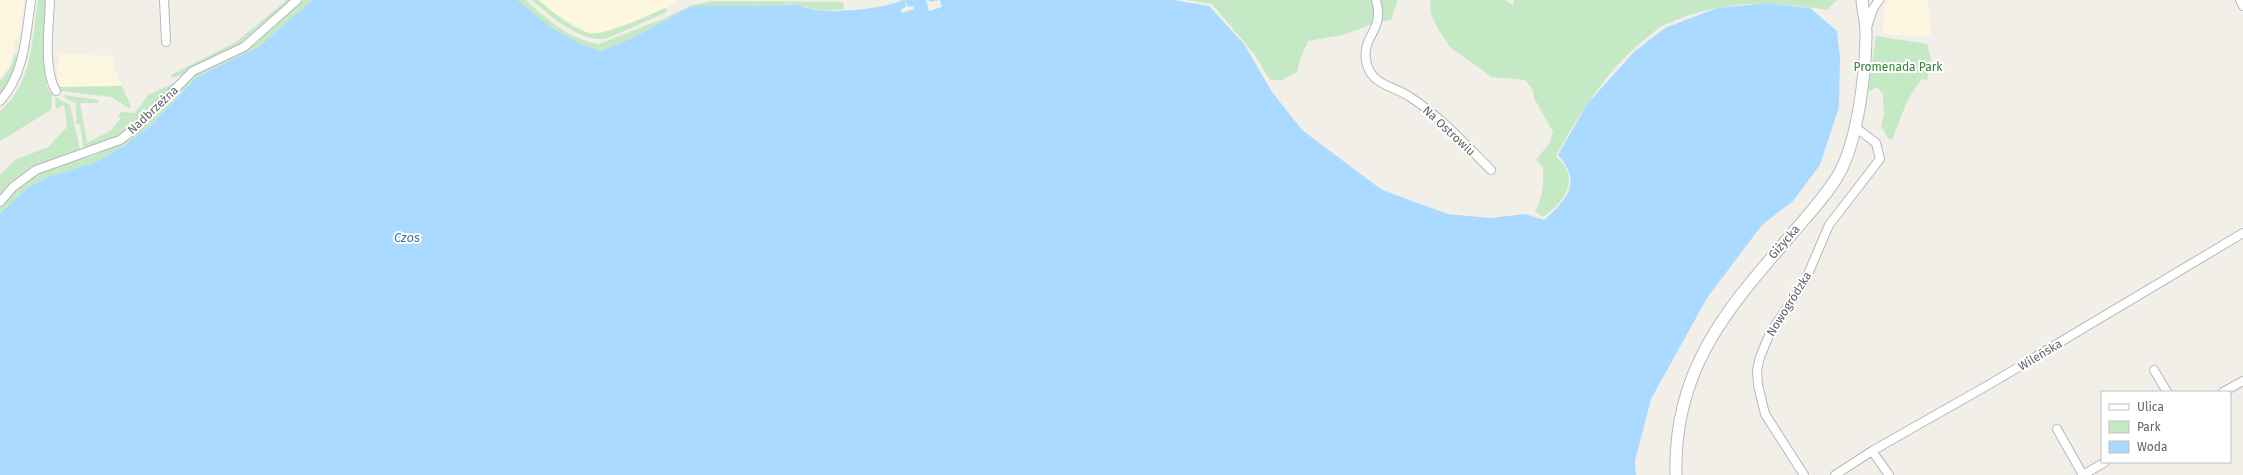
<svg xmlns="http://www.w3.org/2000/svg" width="2243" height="475" font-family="'Fira Sans',sans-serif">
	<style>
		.commercial { fill: #fef7e0 }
		.green { fill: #c5e8c5 }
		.water { fill: #aadaff }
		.pier { fill: #f1efe8 }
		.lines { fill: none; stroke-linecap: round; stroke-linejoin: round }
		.street-casing { stroke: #b5b8bc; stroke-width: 10 }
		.secondary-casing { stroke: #b6babf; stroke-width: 13 }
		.street { stroke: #fff; stroke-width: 8 }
		.secondary { stroke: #fff; stroke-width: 11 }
		.labels { text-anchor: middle; stroke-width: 4; stroke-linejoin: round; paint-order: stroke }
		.park-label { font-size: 12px; fill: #348238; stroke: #fff }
		.street-label { font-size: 12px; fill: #5f6368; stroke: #fff }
		.water-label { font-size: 13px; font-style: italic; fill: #4174aa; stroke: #fff }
	</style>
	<rect width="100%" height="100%" fill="#f1efe8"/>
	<path class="commercial" d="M0 0H24L18 40 13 42V53L8 67 0 78Z
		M539 0H679L657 12 604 32 589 33 554 13Z
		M1892 0H1927L1931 23 1930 36 1882 34 1885 5Z
		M59 54 113 56V67L122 86 57 87Z"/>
	<path class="green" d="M38 0H46L45 73 47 87 52 95 51 110 0 141V111C33 83 32 39 38 0Z
		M287 0H291L247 40 184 74 172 78 171 75 236 42Z
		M301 0H312L260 46 197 77 150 126 125 145 96 162 46 178 27 188 0 214V207L31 176 72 160 93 156 127 139 144 126 194 75 261 37Z
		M517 0H526C547 20 569 39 599 44L665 18 692 5 714 1 843 2 844 9 823 11 788 3 780 6 690 7 635 37 601 51C573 45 537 20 517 0Z
		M532 0H539C551 11 572 28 588 33 603 37 650 15 665 8L667 12 608 38C583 45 549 15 532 0Z
		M1187 0H1398L1391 20 1375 23 1343 35 1308 41 1301 57 1297 72 1282 80H1270L1254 54 1212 4Z
		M1430 0H1504L1513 5 1514 0H1837L1827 10C1768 0 1718 0 1662 26 1656 29 1651 35 1645 39 1606 71 1580 112 1556 156 1559 160 1564 164 1566 168 1576 188 1558 207 1543 217L1535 211C1543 197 1544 183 1543 167L1536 160 1550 142 1553 132 1534 98 1533 90 1525 80 1492 77 1450 47 1438 29 1431 14Z
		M1876 36 1927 44 1931 60 1927 80 1922 79C1907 95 1900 120 1892 140L1888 138 1881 126 1884 115 1883 94 1877 87 1868 92Z
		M15 54 18 55C16 70 9 83 0 95V81L10 68Z
		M178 81 139 122 114 139 84 151 80 124H77L76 119 79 118 76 117V103L63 97 64 95 98 100V103H80L87 143 111 130 121 118 118 116 121 112 133 113 138 109 148 95Z
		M122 86 131 107 128 108 112 97 60 91 57 87Z
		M55 97 70 105 80 150 78 153 62 155 63 157C37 164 17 176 0 197V175L15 160 48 147 67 127 64 105 56 109Z"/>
	<path class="water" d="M312 0H517L550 27 580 44 601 51 635 37 690 7 699 6H780C794 0 809 11 825 11 851 11 879 9 904 0H1173L1209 6 1244 44 1272 92 1302 130 1382 190 1448 214 1490 218 1526 214 1544 220C1567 200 1583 182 1558 155L1587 104 1635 51 1665 28 1717 8 1768 3 1810 8 1837 31 1840 58 1839 107 1820 165 1793 201 1762 225 1707 298 1651 399 1635 461 1636 475H0V214L27 188 46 178 96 162 125 145 150 126 197 77 260 46Z"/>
	<path class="pier" d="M905 0 908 7 913 6 914 9 902 13 901 9 906 7Z
		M926 0H929L930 2 940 0 942 7 929 11Z"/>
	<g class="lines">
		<defs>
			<path id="street" d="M50 0C49 25 43 70 56 91
				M164 0 166 42
				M1376 0C1385 31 1362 35 1366 60 1370 86 1393 85 1410 97 1441 117 1465 144 1491 170
				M2240 0 2243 6
				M1867 27 1873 9 1879 0
				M0 101C25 74 26 34 31 0
				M0 202 13 187 36 170 120 140 136 128 193 71 244 47 297 0
				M2154 370 2167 392
				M2223 392 2243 381
				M2057 429 2083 475
				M1872 451 1889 475
				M1804 475 1765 414 1758 385 1757 370 1760 357 1770 333 1805 281 1829 225 1880 159 1876 143 1855 127
				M1835 475 1872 451 1990 384 2243 233
				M2083 475 2105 462"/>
			<path id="secondary" d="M1676 475C1673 374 1723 313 1786 241 1804 219 1826 197 1840 172 1858 138 1866 71 1866 33 1866 22 1863 11 1862 0"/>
		</defs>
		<use href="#street" class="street-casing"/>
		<use href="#secondary" class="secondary-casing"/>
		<use href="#street" class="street"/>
		<use href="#secondary" class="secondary"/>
	</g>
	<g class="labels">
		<g class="park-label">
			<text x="1898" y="71">Promenada Park</text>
		</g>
		<g class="street-label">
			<text transform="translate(153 110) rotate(-43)" y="4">Nadbrzeżna</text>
			<text transform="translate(1449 131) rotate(43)" y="4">Na Ostrowiu</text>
			<text transform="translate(1784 242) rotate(-49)" y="4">Giżycka</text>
			<text transform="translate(1789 304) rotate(-58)" y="4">Nowogródzka</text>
			<text transform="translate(2040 355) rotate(-31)" y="4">Wileńska</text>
		</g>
		<g class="water-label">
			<text x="407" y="242">Czos</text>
		</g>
	</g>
	<rect x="2101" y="391" width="130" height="72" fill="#ffffff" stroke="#bfc1c3"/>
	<rect x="2109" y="404" width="20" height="6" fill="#ffffff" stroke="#bfc1c3"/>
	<text x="2137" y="411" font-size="12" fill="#5f6368">Ulica</text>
	<rect x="2109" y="421" width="20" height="12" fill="#c5e8c5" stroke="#bfc1c3"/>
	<text x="2137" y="431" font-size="12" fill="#5f6368">Park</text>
	<rect x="2109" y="441" width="20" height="12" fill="#aadaff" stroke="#bfc1c3"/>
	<text x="2137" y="451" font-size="12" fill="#5f6368">Woda</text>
</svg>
